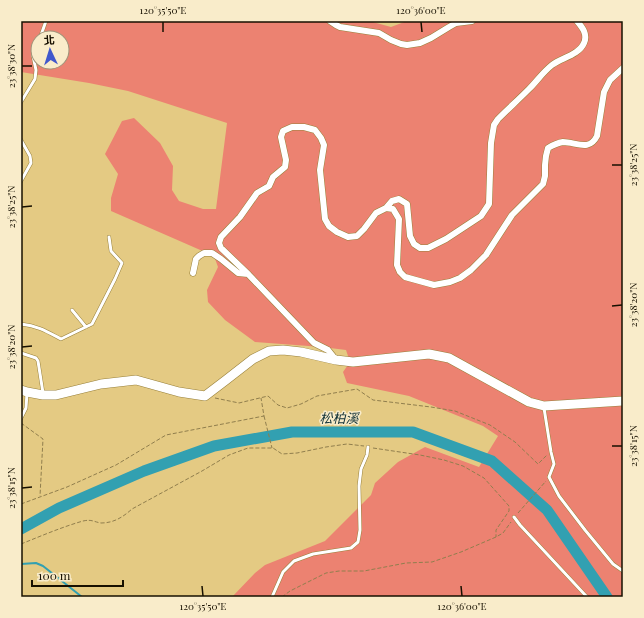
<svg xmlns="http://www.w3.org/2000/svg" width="644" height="618" font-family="'Playfair Display','Noto Sans TC',serif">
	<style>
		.green { fill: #ec8271; fill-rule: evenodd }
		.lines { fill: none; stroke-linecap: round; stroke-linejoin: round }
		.stream { stroke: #32a0b1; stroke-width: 2 }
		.river { stroke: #32a0b1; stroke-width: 11 }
		.service-casing { stroke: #98803a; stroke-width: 4 }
		.minor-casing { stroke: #98803a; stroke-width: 7 }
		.secondary-casing { stroke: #98803a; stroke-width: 10 }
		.path { stroke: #907e4d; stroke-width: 1; stroke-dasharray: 4 2; stroke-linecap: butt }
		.service { stroke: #fff; stroke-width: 3 }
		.minor { stroke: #fff; stroke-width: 6 }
		.secondary { stroke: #fff; stroke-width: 9 }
		.ticks { fill: none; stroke: #171000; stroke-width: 1.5 }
		.labels { text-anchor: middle; stroke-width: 3; stroke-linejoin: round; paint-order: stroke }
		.water-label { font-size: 13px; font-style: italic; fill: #0d2e34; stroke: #f9ecca }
		.neatline { fill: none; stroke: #171000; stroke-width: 1.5 }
		.ticks-label { font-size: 10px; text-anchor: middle; fill: #171000 }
	</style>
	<rect width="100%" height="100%" fill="#e4ca83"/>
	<path class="green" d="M21 21H369L391 27 407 21H623V597H232L255 573 265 565 325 541 371 495 375 483 398 462 425 447 479 467 498 436 483 426 409 396 347 383 343 372 350 362 346 350 322 347 255 342 225 320 208 302 207 290 218 267 214 256 111 211V198L118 174 105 154 122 121 134 118 160 143 173 166 172 190 179 201 203 209H216L227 123 128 91 89 83 21 72V36L22 35 21 32ZM38 38H62V62H38Z"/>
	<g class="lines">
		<path class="stream" d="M21 564 36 563 43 566 82 597"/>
		<path class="river" d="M21 529 59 508 144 471 214 446 292 432H413L492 461 547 510 607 597"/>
		<defs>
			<path id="service" d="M40 38 46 21
				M21 102 35 79 36 70 33 56 38 43
				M21 140 30 156 31 163 21 181
				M72 310 86 327
				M21 324C38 326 46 331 61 339L92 324 115 279 122 263 111 251 109 237
				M21 353 36 358 38 361 43 393
				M544 408 551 452 554 464 549 477 559 496 585 530 613 564 623 571
				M21 418 26 408 27 393
				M514 517 520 525 587 597
				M272 597 283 572 294 561 313 554 351 548 358 542 360 530 359 486 361 469 367 455 368 447"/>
			<path id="minor" d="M330 21 336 25 340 27 379 33 391 40 401 44 407 45 420 43 431 38 449 27 456 23 472 21
				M386 208 392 201 399 199 407 204 410 236 414 244 420 248H428L446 239 481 216 489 204 491 143 494 125 498 119C508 109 518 100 529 89 537 81 543 72 552 65 561 58 579 55 584 43 588 34 582 27 577 21
				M193 273 196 259 199 256 204 253H212L221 259 238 273 248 274
				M336 360 328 350 314 343 248 274 221 248 219 243 221 237 240 217 257 193 269 186 273 177 285 167 286 160 281 137 283 131 292 127H304L315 130 321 138 324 145 320 170 325 219 329 226 337 232 348 237 357 236 364 229 376 213 386 208 393 209 399 219 397 265 400 272 405 277 434 285 450 282 460 278 471 270 486 255 512 215 543 184 545 176V165L546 156 548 148C553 145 557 143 563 142 576 142 589 152 597 136L604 92 610 80 623 68"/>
			<path id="secondary" d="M21 390 27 392 43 395H56L101 384 136 380 179 392 205 396 226 380 253 359 269 351 283 350 301 352 336 360 353 362 429 354 449 358 529 402 544 406 623 401"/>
		</defs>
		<use href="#service" class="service-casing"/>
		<use href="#minor" class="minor-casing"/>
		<use href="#secondary" class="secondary-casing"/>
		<path class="path" d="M215 398 239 403 268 396 278 405 287 408 301 404 317 396 357 389 373 400 431 407 455 411 490 425 515 442 538 464 547 455
			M264 416 272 448
			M21 423 43 439 40 496
			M373 448 420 455 444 460 463 466 484 478 509 506V511L496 530V537
			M21 504 67 487 116 465 166 435 264 416 261 398
			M518 513 546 481
			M21 544C41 536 62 527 83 521 92 519 94 522 101 523 114 523 123 517 132 509L202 471 229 455 248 448H273L282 454 297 453 326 447 347 444 364 446
			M282 597 290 591 326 573 339 571H364L406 563 432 562 461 552 496 537 503 533 511 522"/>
		<use href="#service" class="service"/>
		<use href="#minor" class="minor"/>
		<use href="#secondary" class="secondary"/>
	</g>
	<path class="ticks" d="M163 22V32M421 22 422 32M22 66H32M612 165H622M22 207 32 206M612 306 622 305M22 347 32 346M612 446H622M22 488 32 487M202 586 203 596M461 586 462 596"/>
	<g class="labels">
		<g class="water-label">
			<text x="339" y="423">松柏溪</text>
		</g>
	</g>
	<rect width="644" height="618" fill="none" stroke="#f9ecca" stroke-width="44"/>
	<g transform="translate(50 50) rotate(356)"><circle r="19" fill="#f9ecca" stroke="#9f9479"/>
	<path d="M0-3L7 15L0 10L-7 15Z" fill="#4158cc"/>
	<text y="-6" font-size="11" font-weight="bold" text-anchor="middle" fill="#171000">北</text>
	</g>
	<path d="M32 580v6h91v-6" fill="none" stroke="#171000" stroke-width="2"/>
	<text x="38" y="580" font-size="12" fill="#171000" stroke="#f9ecca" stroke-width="3" paint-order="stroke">100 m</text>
	<rect x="22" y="22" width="600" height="574" class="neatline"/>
	<g class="ticks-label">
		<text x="163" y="14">120°35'50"E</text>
		<text x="421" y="14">120°36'00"E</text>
		<text transform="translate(11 66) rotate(-90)" y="4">23°38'30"N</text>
		<text transform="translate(633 165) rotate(-90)" y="4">23°38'25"N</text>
		<text transform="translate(11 207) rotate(-90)" y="4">23°38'25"N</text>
		<text transform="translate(633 305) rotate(-90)" y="4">23°38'20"N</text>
		<text transform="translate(11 347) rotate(-90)" y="4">23°38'20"N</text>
		<text transform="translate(633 446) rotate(-90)" y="4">23°38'15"N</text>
		<text transform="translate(11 488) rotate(-90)" y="4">23°38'15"N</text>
		<text x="203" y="610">120°35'50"E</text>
		<text x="462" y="610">120°36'00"E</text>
	</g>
</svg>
